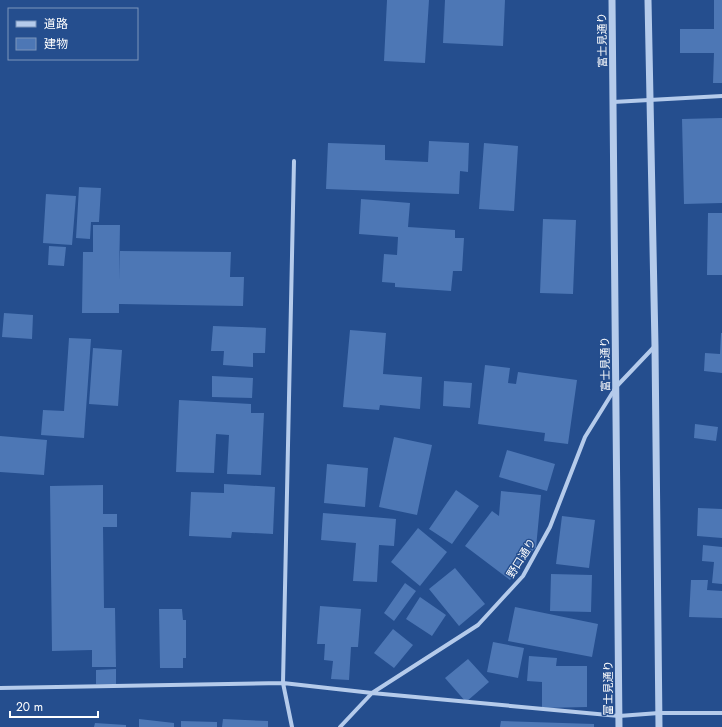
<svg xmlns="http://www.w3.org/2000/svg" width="722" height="727" font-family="Jost,'Noto Sans JP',sans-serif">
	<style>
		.building { fill: #4d77b5 }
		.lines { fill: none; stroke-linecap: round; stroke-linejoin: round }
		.minor { stroke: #b5cbeb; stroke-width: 4 }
		.tertiary { stroke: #b5cbeb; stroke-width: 7 }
		.labels { text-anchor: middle; stroke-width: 3; stroke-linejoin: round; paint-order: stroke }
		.street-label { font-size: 11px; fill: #fff; stroke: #254e8e }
	</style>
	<rect width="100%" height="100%" fill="#254e8e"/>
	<path class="building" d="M387 0H429L425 63 384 61Z
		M445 0H505L503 46 443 43Z
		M714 0H722V83H713L714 53H680V29H714Z
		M722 118V203L684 204 682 119Z
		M429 141 469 143 468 172 460 171 459 194 326 189 328 143 385 145V160L428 162Z
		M484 143 518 146 514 211 479 209Z
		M79 187 101 188 99 222H91L90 239 76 238Z
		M46 194 76 196 72 245 43 243Z
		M361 199 410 203 408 227 455 230V238H464L462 271H453L451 291 395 287V283L382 282 384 254 397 255 398 237 359 234Z
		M708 213H722V275H707Z
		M543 219 576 220 573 294 540 293Z
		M93 225H120L119 280 120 251 231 252 230 277H244L243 306 119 304V313H82L83 252H93Z
		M49 246 66 247 64 266 48 265Z
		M4 313 33 315 32 339 2 337Z
		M213 326 266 328 265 353H253V367L223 365 224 351H211Z
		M350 330 386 333 383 374 422 377 420 409 380 405 379 410 343 407Z
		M721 333H722V373L704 371 705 353 720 354Z
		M69 338 91 339 84 438 41 435 43 410 64 411Z
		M93 348 122 350 118 406 89 404Z
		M485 365 510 368 508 383 516 384 518 372 577 380 568 444 544 441 545 433 478 424Z
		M212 376 253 378 252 398 212 397Z
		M444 381 472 383 470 408 443 406Z
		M179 400 251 404V413H264L261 475 227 474 229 435 216 434 214 473 176 472Z
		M695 424 718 427 716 441 694 438Z
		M0 436 47 440 44 475 0 472Z
		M394 437 432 445 417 515 379 507Z
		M507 450 555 464 547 491 499 477Z
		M327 464 368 468 365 507 324 503Z
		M224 484 275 487 273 534 232 532 231 538 189 536 191 492 224 493Z
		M103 485V514H117V527H103L104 608H115L116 667H92V650L52 651 50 486Z
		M456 490 479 506 452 544 429 529Z
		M501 491 541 495 536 548 534 549 510 580 465 546 492 511 499 516Z
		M698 508 722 509V538L697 536Z
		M323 513 396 519 394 546 379 545 377 582 353 581 356 543 321 540Z
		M562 516 595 520 589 568 556 564Z
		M418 528 447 552 420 586 391 562Z
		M703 545 722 547V584L712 583 714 562 702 561Z
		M455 568 485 604 459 626 429 589Z
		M551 574 592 575 591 612 550 611Z
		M691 580H708L707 590 722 591V618L689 617Z
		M405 583 416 591 394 621 384 613Z
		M420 597 446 615 432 636 406 619Z
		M320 606 361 609 358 647H351L349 680 331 679 333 661 324 660 325 644H317Z
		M515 607 598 624 592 657 508 641Z
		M159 609H182L183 620H186V658H183V668H160Z
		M393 629 413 645 394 668 374 653Z
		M493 642 524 648 518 678 487 672Z
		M529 656 557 658 556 666H587V707L542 708V682L527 681Z
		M468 659 489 682 466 702 445 678Z
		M116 669V684H96V670Z
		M139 719 174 723V727H139Z
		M223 719 268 721V727H222Z
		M181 721 217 722V727H181Z
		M501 721 594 724V727H500Z
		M95 723 126 725V727H94Z"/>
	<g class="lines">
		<path class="minor" d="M613 102 722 96
			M0 688 283 683 372 693 619 716 659 713H722
			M292 727 283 683 294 161
			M340 727 372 693 478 625 523 576 550 527 585 437 616 387 655 346"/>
		<path class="tertiary" d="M612 0 619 727
			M648 0 655 346 659 727"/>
	</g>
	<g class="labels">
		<g class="street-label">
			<text transform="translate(602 40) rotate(-91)" y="4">富士見通り</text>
			<text transform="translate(605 364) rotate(-91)" y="4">富士見通り</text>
			<text transform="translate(521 558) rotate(-58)" y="4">野口通り</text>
			<text transform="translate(608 688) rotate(-90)" y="4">富士見通り</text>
		</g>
	</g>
	<rect x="8" y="8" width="130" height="52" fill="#254e8e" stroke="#7c95bb"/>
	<rect x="16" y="21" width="20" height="6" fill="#b5cbeb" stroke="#7c95bb"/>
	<text x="44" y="28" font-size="12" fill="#ffffff">道路</text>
	<rect x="16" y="38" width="20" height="12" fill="#4d77b5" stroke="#7c95bb"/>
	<text x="44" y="48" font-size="12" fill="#ffffff">建物</text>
	<path d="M10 711v6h88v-6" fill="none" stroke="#ffffff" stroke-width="2"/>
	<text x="16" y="711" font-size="12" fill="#ffffff" stroke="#254e8e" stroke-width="3" paint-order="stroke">20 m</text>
</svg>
